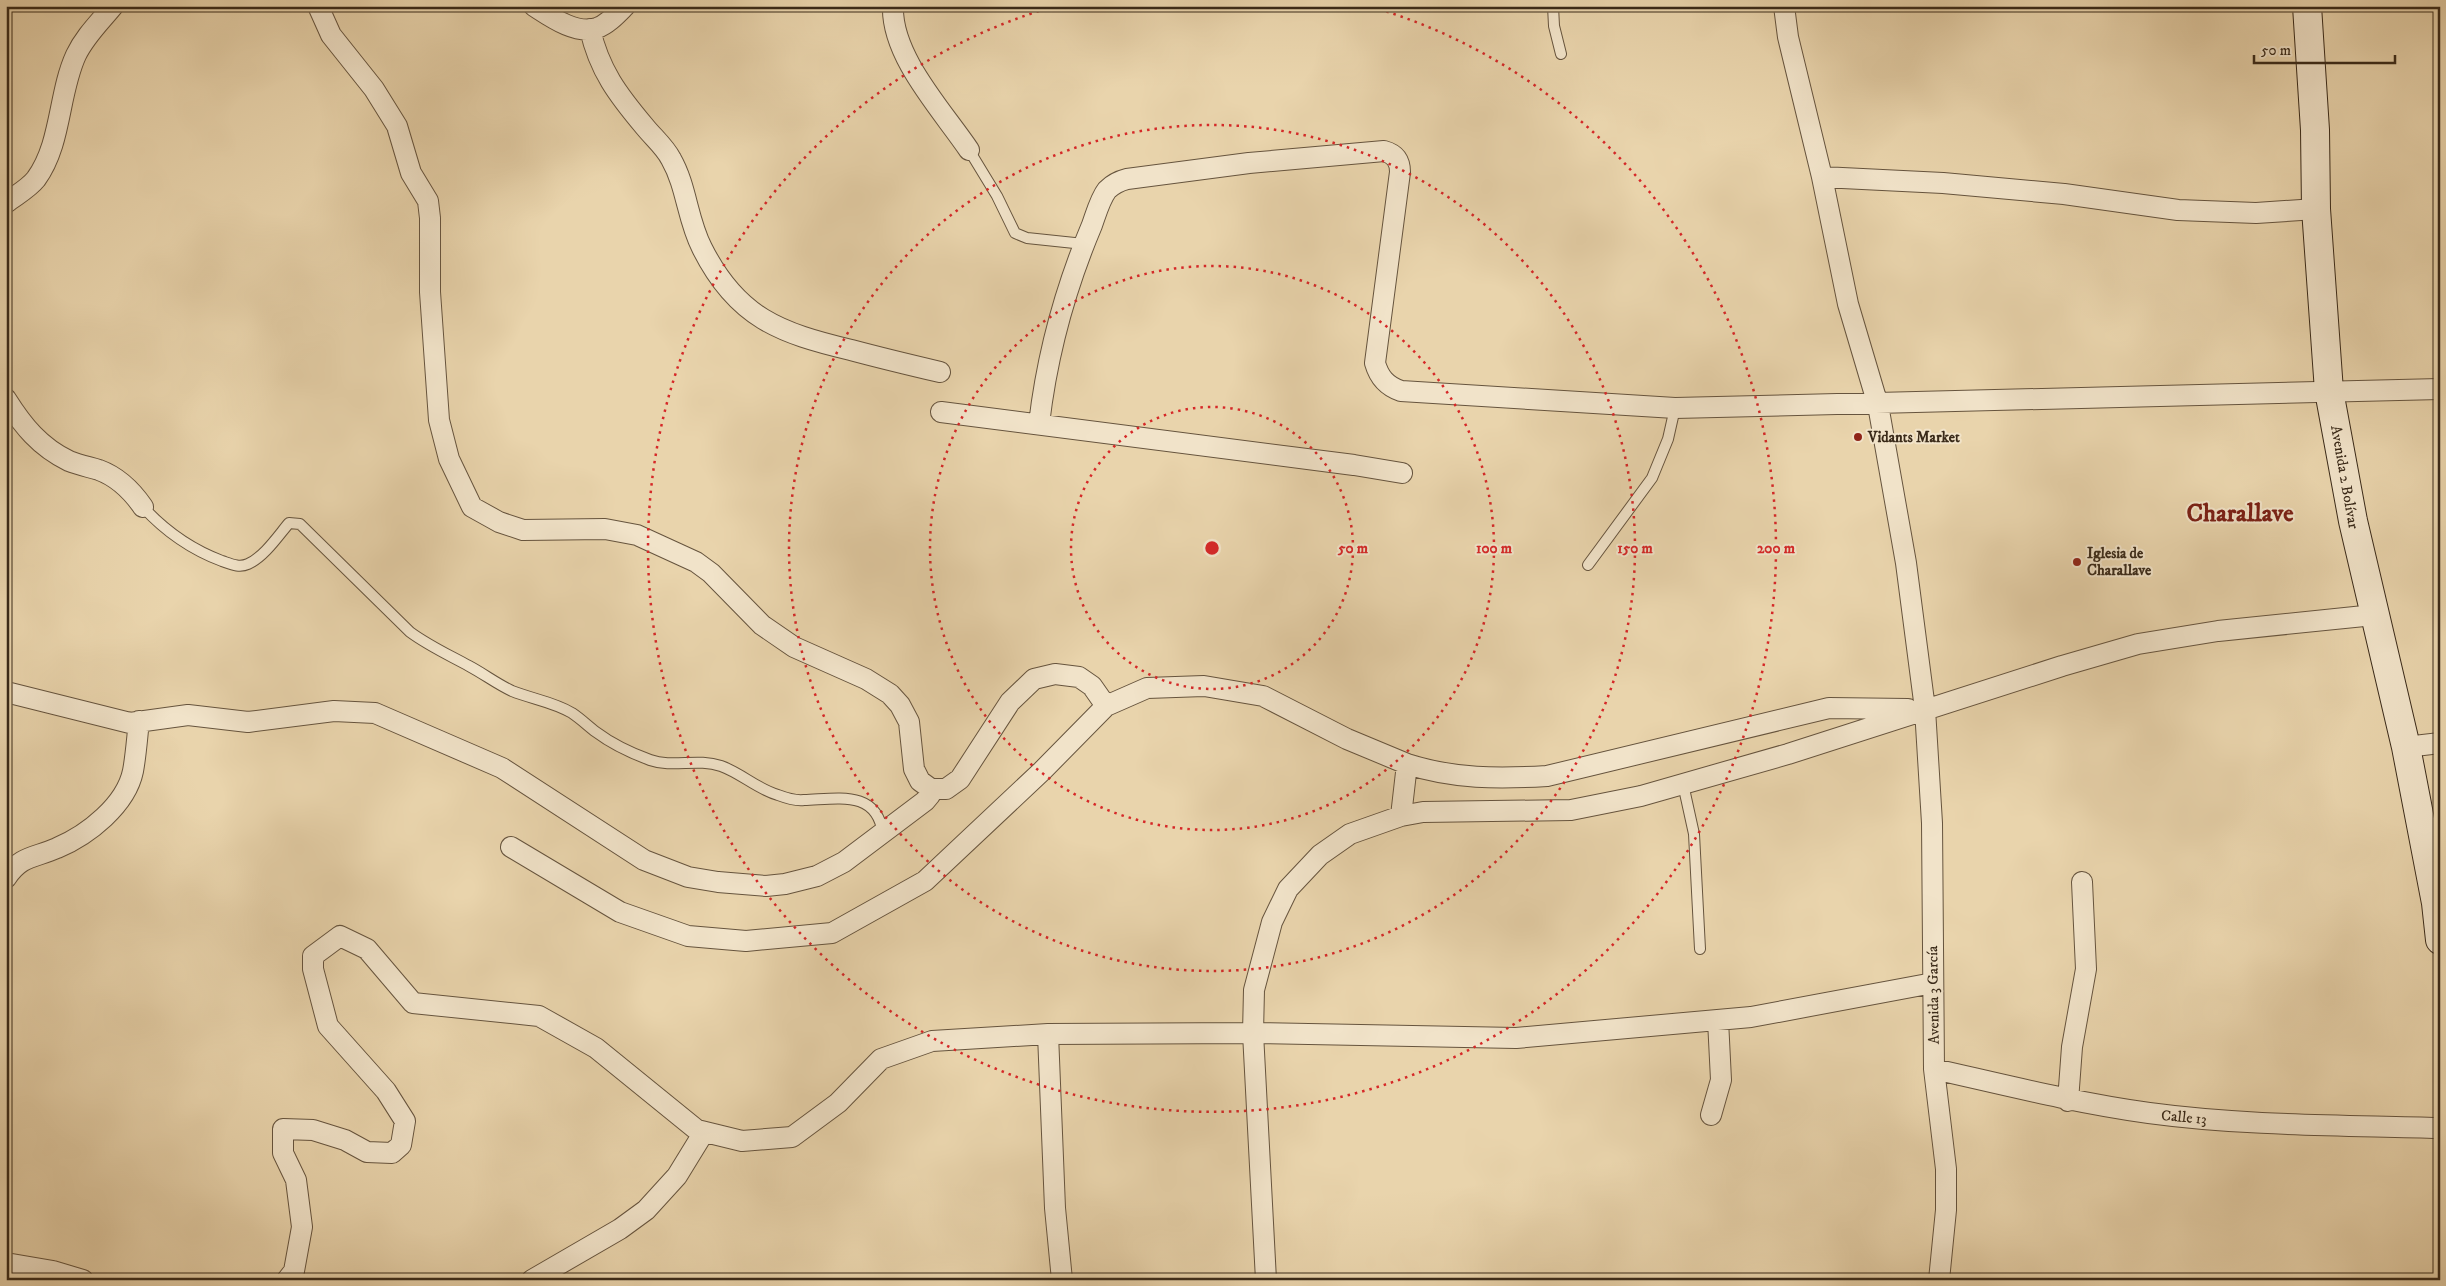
<svg xmlns="http://www.w3.org/2000/svg" width="2446" height="1286" font-family="'IM FELL DW Pica',serif">
	<style>
		.lines { fill: none; stroke-linecap: round; stroke-linejoin: round }
		.lane-casing { stroke: #66543e; stroke-width: 12 }
		.street-casing { stroke: #66543e; stroke-width: 22 }
		.secondary-casing { stroke: #3a2a19; stroke-width: 30 }
		.lane { stroke: #f1e3c9; stroke-width: 10 }
		.street { stroke: #f1e3c9; stroke-width: 20 }
		.secondary { stroke: #f1e3c9; stroke-width: 28 }
		.ring { fill: none; stroke: #d62828; stroke-width: 2.5; stroke-dasharray: 2.5 5 }
		.poi-dot { fill: #8f2418; stroke: #f1e3c9; stroke-width: 2 }
		.labels { text-anchor: middle; stroke-width: 4; stroke-linejoin: round; paint-order: stroke }
		.poi-label { font-size: 15px; font-weight: bold; fill: #3a2a19; stroke: #f1e3c9; text-anchor: start }
		.street-label { font-size: 15px; fill: #3a2a19; stroke: #f1e3c9 }
		.town-label { font-size: 25px; font-weight: bold; fill: #7a1f14; stroke: #f1e3c9 }
		.centre { fill: #d62828; stroke: #f1e3c9; stroke-width: 2.5 }
		.ring-label { font-size: 15px; text-anchor: middle; font-weight: bold; fill: #d62828; stroke: #f1e3c9; stroke-width: 4; stroke-linejoin: round; paint-order: stroke }
	</style>
	<rect width="100%" height="100%" fill="#e9d4ac"/>
	<filter id="stains"><feTurbulence type="fractalNoise" baseFrequency=".004" numOctaves="4"/><feColorMatrix values="0 0 0 0 .2 0 0 0 0 .09 0 0 0 0 .02 0 0 0 .5 -.17"/></filter>
	<radialGradient id="worn" r=".72"><stop offset=".6" stop-color="#630" stop-opacity="0"/><stop offset="1" stop-color="#630" stop-opacity=".3"/></radialGradient>
	<g class="lines">
		<defs>
			<path id="lane" d="M1553 6 1554 26 1561 54
				M969 150 997 196 1015 233 1027 238 1084 244
				M143 507C166 532 190 549 222 561 231 564 239 568 248 564 264 557 278 536 289 523L300 524 410 632C429 646 449 655 469 666 484 674 497 684 512 691 532 699 554 702 572 713 581 719 588 726 596 732 612 744 631 753 650 760 673 768 697 758 721 766 741 773 757 789 778 795 786 798 796 801 804 800 837 799 877 789 883 834
				M1588 565 1652 478 1668 439 1675 408
				M1683 784 1694 834 1700 949"/>
			<path id="street" d="M318 6 331 35 374 89 397 126 411 173 428 201 430 218V292L439 420 449 459 472 507 499 522 523 530 605 529 637 535 696 562 711 573 762 625 794 647 866 679 890 694 900 705 909 722 914 769 920 781 931 789H946L960 779 1010 702 1034 679 1055 674 1079 677 1092 686 1106 706
				M534 6C551 17 576 35 597 28 608 24 617 14 625 6
				M893 6C891 56 942 110 969 150
				M1784 6 1788 37 1822 177 1848 304 1878 405 1906 563 1925 709 1932 823 1934 1069 1946 1169V1210L1939 1280
				M590 29C599 70 618 95 645 127 653 137 665 147 671 159 687 187 687 219 702 248 737 318 780 333 851 350 881 358 910 365 940 372
				M1822 177 1943 183 2064 194 2178 210 2256 213 2316 209
				M6 203C16 195 28 189 36 179 62 143 58 94 76 55 85 36 100 22 113 6
				M6 399C23 426 40 447 69 461 79 465 89 467 99 470 118 477 132 491 143 507
				M941 412 1354 465 1402 473
				M1039 424C1047 355 1065 289 1092 225 1096 214 1100 199 1107 190 1113 184 1119 181 1127 179L1249 163 1384 151C1395 154 1400 161 1400 172L1375 363C1379 377 1386 386 1401 391L1675 408 2440 389
				M6 692 130 723 188 715 248 722 334 711 375 713 502 768 644 860 688 877 718 882 766 886 785 884 817 876 844 862 925 801 930 795 931 789
				M2406 747 2440 743
				M1407 764C1454 779 1498 779 1547 776L1829 708 1908 709
				M511 847 620 912 688 936 746 941 832 933 925 881 1042 771 1106 706 1147 688 1204 686 1263 696 1347 739 1407 764 1401 816
				M6 878C21 855 35 858 57 848 88 835 126 805 133 771 136 755 137 738 139 721
				M1048 1034 1055 1208 1062 1280
				M1934 1069C2005 1085 2076 1103 2149 1113 2245 1126 2343 1125 2440 1128
				M2068 1101 2072 1047 2086 969 2082 882
				M1711 1115 1721 1080 1718 1020
				M6 1263 53 1271 83 1280
				M287 1280 294 1271 302 1227 296 1180 283 1153V1129L313 1130 345 1140 367 1152 392 1153 401 1145 405 1121 386 1091 328 1026 313 969V956L340 936 367 949 413 1003 539 1016 596 1048 697 1130 742 1141 792 1137 838 1103 881 1059 932 1041 1048 1034 1253 1033 1516 1038 1751 1017 1933 983
				M532 1280 620 1229 646 1210 677 1176 704 1132
				M1266 1280 1253 1033 1254 990 1272 922 1288 889 1320 855 1350 834 1401 816 1423 812 1571 810 1641 796 1788 754 2062 666 2138 644 2218 631 2374 615"/>
			<path id="secondary" d="M2307 6 2315 130 2316 209 2329 391 2353 521 2406 747 2436 903 2440 940"/>
		</defs>
		<use href="#lane" class="lane-casing"/>
		<use href="#street" class="street-casing"/>
		<use href="#secondary" class="secondary-casing"/>
		<use href="#lane" class="lane"/>
		<use href="#street" class="street"/>
		<use href="#secondary" class="secondary"/>
	</g>
	<g class="ring">
		<circle cx="1212" cy="548" r="141"/>
		<circle cx="1212" cy="548" r="282"/>
		<circle cx="1212" cy="548" r="423"/>
		<path d="M1372 7A564 564 0 1 1 1052 7"/>
	</g>
	<g class="poi-dot">
		<circle cx="1858" cy="437" r="5"/>
		<circle cx="2077" cy="562" r="5"/>
	</g>
	<g class="labels">
		<g class="poi-label">
			<text x="1868" y="442">Vidants Market</text>
			<text x="2087" y="558">Iglesia de<tspan x="2087" dy="17">Charallave</tspan></text>
		</g>
		<g class="street-label">
			<text transform="translate(2345 477) rotate(80)" y="5">Avenida 2 Bolívar</text>
			<text transform="translate(1933 995) rotate(-91)" y="5">Avenida 3 García</text>
			<text transform="translate(2184 1117) rotate(5)" y="5">Calle 13</text>
		</g>
		<g class="town-label">
			<text x="2240" y="521">Charallave</text>
		</g>
	</g>
	<circle cx="1212" cy="548" r="8" class="centre"/>
	<g class="ring-label">
		<text x="1353" y="553">50 m</text>
		<text x="1494" y="553">100 m</text>
		<text x="1635" y="553">150 m</text>
		<text x="1776" y="553">200 m</text>
	</g>
	<rect width="2446" height="1286" fill="none" stroke="#e9d4ac" stroke-width="25"/>
	<rect x="8" y="8" width="2431" height="1271" fill="none" stroke="#3a2a19" stroke-width="2.5"/>
	<rect x="12" y="12" width="2421" height="1261" fill="none" stroke="#3a2a19"/>
	<path d="M2254 55v8h141v-8" fill="none" stroke="#3a2a19" stroke-width="2.5"/>
	<text x="2261" y="55" font-size="15" fill="#3a2a19" stroke="#f1e3c9" stroke-width="4" paint-order="stroke">50 m</text>
	<rect width="100%" height="100%" filter="url(#stains)"/>
	<rect width="100%" height="100%" fill="url(#worn)"/>
</svg>
